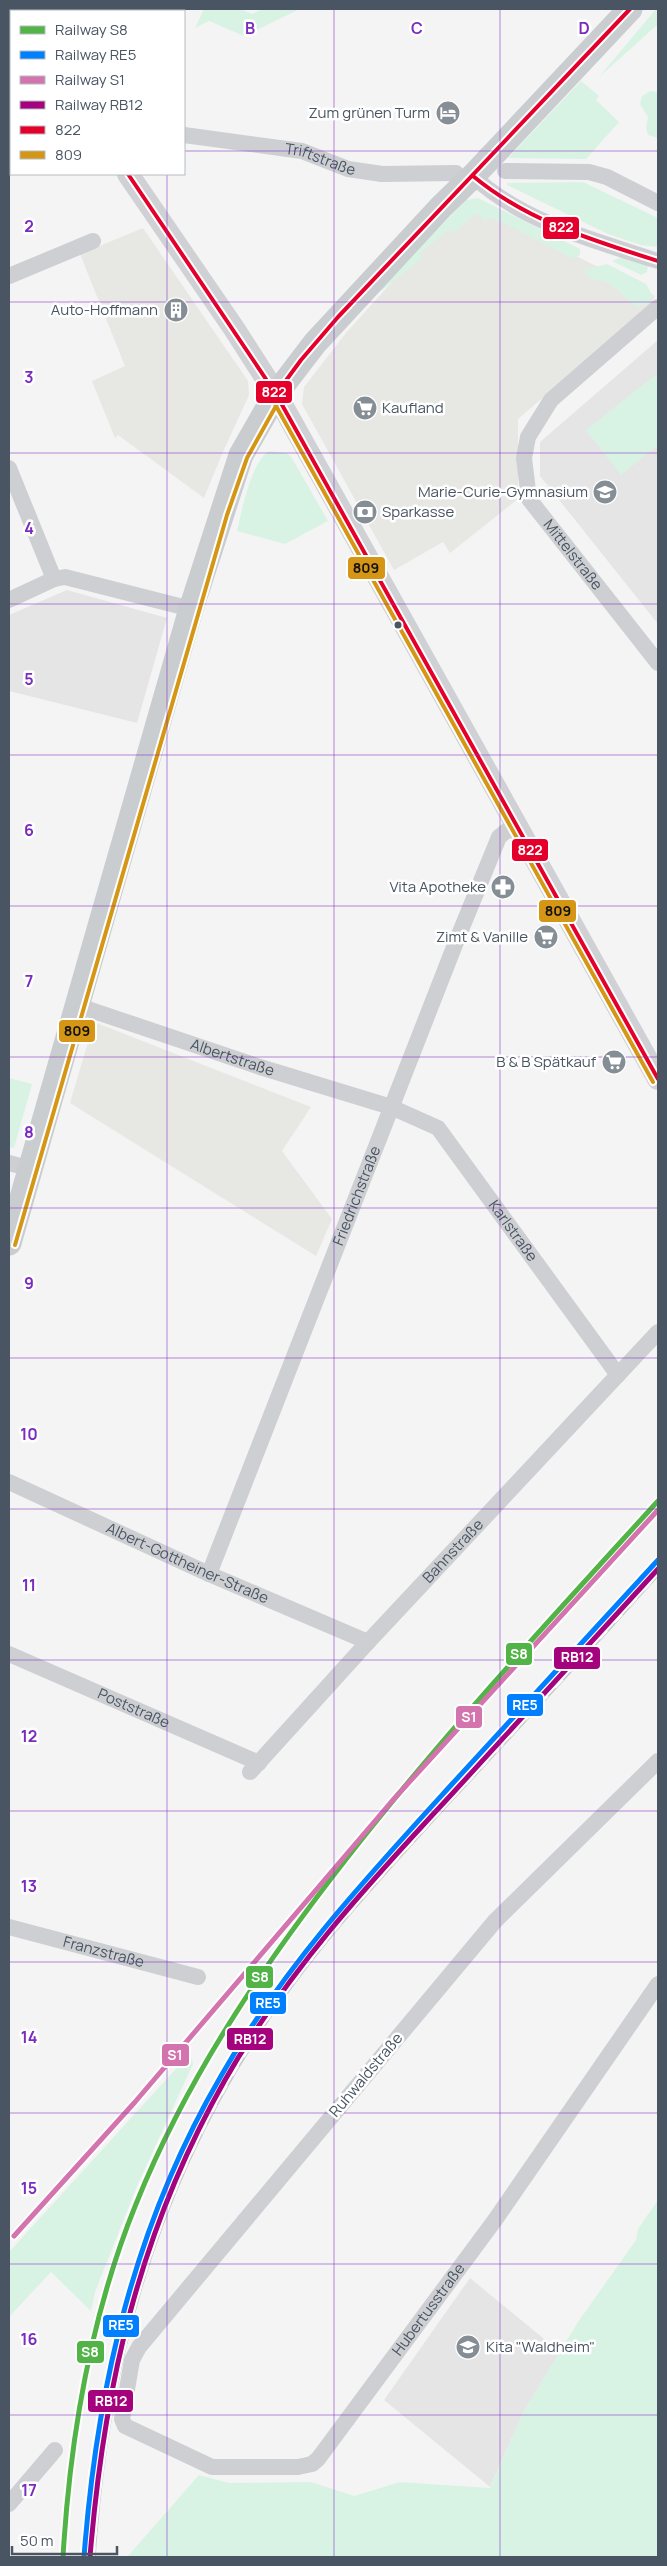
<svg xmlns="http://www.w3.org/2000/svg" width="667" height="2566" font-family="Manrope,sans-serif">
	<style>
		.commercial { fill: #e7e7e3 }
		.education { fill: #e5e5e6 }
		.green { fill: #d8f3e4 }
		.lines { fill: none; stroke-linecap: round; stroke-linejoin: round }
		.street { stroke: #cdcfd2; stroke-width: 16 }
		.secondary { stroke: #cfd1d5; stroke-width: 22 }
		.primary { stroke: #cacdd0; stroke-width: 25 }
		.rail-casing { stroke: #c8cacc; stroke-width: 5.5 }
		.rail { stroke: #fff; stroke-width: 4; stroke-dasharray: 11; stroke-linecap: butt }
		.primary-bridge { stroke: #cacdd0; stroke-width: 25 }
		.bus-1-casing { stroke: #fff; stroke-width: 8 }
		.bus-2-casing { stroke: #fff; stroke-width: 8 }
		.bus-1 { stroke: #e4002b; stroke-width: 4 }
		.bus-2 { stroke: #d49614; stroke-width: 4 }
		.rail-1-casing { stroke: #fff; stroke-width: 9 }
		.rail-2-casing { stroke: #fff; stroke-width: 9 }
		.rail-3-casing { stroke: #fff; stroke-width: 9 }
		.rail-4-casing { stroke: #fff; stroke-width: 9 }
		.rail-1 { stroke: #52b447; stroke-width: 5 }
		.rail-2 { stroke: #0080ff; stroke-width: 5 }
		.rail-3 { stroke: #d474ae; stroke-width: 5 }
		.rail-4 { stroke: #a5027d; stroke-width: 5 }
		.grid { fill: none; stroke: #7b2cbf; stroke-width: 1; stroke-opacity: 0.55 }
		.bus-dot { fill: #495562; stroke: #fff; stroke-width: 2 }
		.labels { text-anchor: middle; stroke-width: 5; stroke-linejoin: round; paint-order: stroke }
		.poi-label { font-size: 15px; fill: #495562; stroke: #fff; text-anchor: end }
		.street-label { font-size: 15px; fill: #495562; stroke: #fff }
		.grid-label { font-size: 16px; text-anchor: middle; font-weight: bold; fill: #7b2cbf; stroke: #fff; stroke-width: 5; stroke-linejoin: round; paint-order: stroke }
		.line-badge { stroke: #fff; stroke-width: 2 }
		.badge-label { font-size: 14px; text-anchor: middle; font-weight: bold; fill: #fff }
		.pale-badge-label { font-size: 14px; text-anchor: middle; font-weight: bold; fill: #111 }
	</style>
	<rect width="100%" height="100%" fill="#f4f4f4"/>
	<path class="commercial" d="M466 200 655 296 650 306 518 419V499L450 553 443 542 394 570 302 404 304 387 346 333Z
		M143 228 248 381 249 395 222 454 204 498 118 435 115 438 92 381 125 366 80 254Z
		M94 1022 311 1107 282 1151 332 1219 316 1256 70 1103Z"/>
	<path class="education" d="M658 340V624L540 476V442Z
		M67 590 167 618 137 723 9 691V615Z
		M470 2278 560 2352 524 2411 490 2487 384 2400Z"/>
	<path class="green" d="M204 9H240L252 14 263 9H300L244 36 209 21 195 28Z
		M656 9H658V28L656 26 599 77Z
		M581 81 599 96 596 100 619 122 586 159 508 158Z
		M650 91 658 92V138L648 135 646 128 648 117 640 104 642 96Z
		M583 182 658 218V247L641 245 608 234 507 185V183Z
		M478 198 580 249V255L574 258 568 256 500 221 492 219 484 220 477 213 453 233 449 229 419 254 422 258 381 291V288L466 200Z
		M622 257 648 265 647 272 641 275 612 261Z
		M607 264 646 284 653 296 649 302 639 307C621 299 614 278 592 280L584 270Z
		M658 373V445L621 475 586 430Z
		M269 451 287 453 292 458 328 521 285 544 237 531C242 510 251 462 269 451Z
		M9 1078 32 1084 14 1148 9 1147Z
		M191 2057 193 2064 137 2186 95 2292 91 2311 51 2272 9 2317V2252L184 2060Z
		M658 2200V2557H127L199 2475 229 2483 311 2482 354 2496 400 2482 490 2488 524 2411 578 2322 636 2240 638 2229Z"/>
	<g class="lines">
		<g class="street">
			<path id="s1" d="M184 135 302 151 348 169 382 174 456 173"/>
			<path d="M505 171 589 172 607 177 658 203"/>
			<path d="M473 176C522 222 596 241 658 261"/>
			<path d="M9 276 93 241"/>
			<path id="s2" d="M658 307 551 400 528 437 524 458 529 499 658 663"/>
			<path d="M9 468 54 579"/>
			<path d="M9 600 54 579 65 577 191 609"/>
			<path id="s3" d="M76 1005 260 1067 391 1107 438 1128 618 1375"/>
			<path d="M9 1163 31 1169"/>
			<path id="s4" d="M9 1482 209 1574 368 1642"/>
			<path id="s5" d="M209 1574 456 942 499 837 515 824"/>
			<path id="s6" d="M9 1654 259 1763"/>
			<path id="s7" d="M658 1761 495 1921 139 2347 132 2360 122 2419 125 2426 212 2467H298L312 2464 318 2459 495 2220 658 1984"/>
			<path id="s8" d="M250 1772 368 1642 658 1332"/>
			<path id="s9" d="M9 1927 198 1977"/>
			<path d="M9 2504 55 2450"/>
		</g>
		<path class="secondary" d="M9 32 11 35
			M128 174 235 330 276 394 658 1079"/>
		<path class="primary" d="M489 159 630 9
			M9 1243 191 609 241 455 276 394 315 343 441 207 473 176"/>
		<defs>
			<path id="rail" d="M93 2557C105 2372 151 2200 252 2042 307 1954 378 1879 448 1802 519 1726 589 1650 658 1573"/>
		</defs>
		<use href="#rail" class="rail-casing"/>
		<use href="#rail" class="rail"/>
		<path class="primary-bridge" d="M473 176 489 159"/>
		<defs>
			<path id="bus-1" d="M128 174 276 394 658 1079
				M473 176C527 221 592 240 658 261
				M276 394 301 360 338 317 630 9"/>
			<path id="bus-2" d="M271 397 653 1082
				M15 1245 227 515 247 458 281 397"/>
		</defs>
		<use href="#bus-1" class="bus-1-casing"/>
		<use href="#bus-2" class="bus-2-casing"/>
		<use href="#bus-1" class="bus-1"/>
		<use href="#bus-2" class="bus-2"/>
		<defs>
			<path id="rail-1" d="M63 2557C70 2436 90 2317 136 2204 190 2070 272 1952 362 1839 455 1722 557 1612 658 1501"/>
			<path id="rail-2" d="M84 2557C97 2386 134 2225 221 2076 284 1966 368 1876 453 1783 521 1709 590 1634 658 1560"/>
			<path id="rail-3" d="M14 2236 135 2102 392 1801 658 1510"/>
			<path id="rail-4" d="M90 2557C104 2385 139 2232 225 2080 286 1973 368 1884 451 1795 520 1720 589 1644 658 1569"/>
		</defs>
		<use href="#rail-1" class="rail-1-casing"/>
		<use href="#rail-2" class="rail-2-casing"/>
		<use href="#rail-3" class="rail-3-casing"/>
		<use href="#rail-4" class="rail-4-casing"/>
		<use href="#rail-1" class="rail-1"/>
		<use href="#rail-2" class="rail-2"/>
		<use href="#rail-3" class="rail-3"/>
		<use href="#rail-4" class="rail-4"/>
	</g>
	<path class="grid" d="M167 9V11M334 9V2557M500 9V2557M9 151H11M184 151H658M167 174V2557M9 302H658M9 453H658M9 604H658M9 755H658M9 906H658M9 1057H658M9 1208H658M9 1358H658M9 1509H658M9 1660H658M9 1811H658M9 1962H658M9 2113H658M9 2264H658M9 2415H658"/>
	<defs>
		<symbol id="hotel-disc" viewBox="-11 -11 22 22"><circle r="9.5" fill="#858d95" stroke="#fff"/><path d="M-6-4.5h1.5V1H6V5H4.5V3h-9V5H-6ZM-4 0a1.8 1.8 0 1 1 3.6 0ZM.5 0V-2.5h3Q6-2.5 6 0Z" fill="#fff"/></symbol>
		<symbol id="building-disc" viewBox="-11 -11 22 22"><circle r="9.5" fill="#858d95" stroke="#fff"/><path d="M-4-6H4V6H1V3H-1V6H-4ZM-2.5-4.3h1.7v1.8h-1.7ZM.8-4.3h1.7v1.8H.8ZM-2.5-1h1.7V.8h-1.7ZM.8-1h1.7V.8H.8Z" fill="#fff"/></symbol>
		<symbol id="supermarket-disc" viewBox="-11 -11 22 22"><circle r="9.5" fill="#858d95" stroke="#fff"/><path d="M-6-5.5h2.5l.6 2H6L4.5 2H-2.5L-4.4-4H-6ZM-1.5 3.2a1.3 1.3 0 1 0 .1 0ZM3 3.2a1.3 1.3 0 1 0 .1 0Z" fill="#fff"/></symbol>
		<symbol id="school-disc" viewBox="-11 -11 22 22"><circle r="9.5" fill="#858d95" stroke="#fff"/><path d="M0-5L7-2L0 1L-7-2ZM-4 1L0 2.5L4 1V4Q0 6-4 4Z" fill="#fff"/></symbol>
		<symbol id="bank-disc" viewBox="-11 -11 22 22"><circle r="9.5" fill="#858d95" stroke="#fff"/><path d="M-6-4H6V4H-6ZM0-2.3a2.3 2.3 0 1 0 0 4.6a2.3 2.3 0 1 0 0-4.6Z" fill="#fff"/></symbol>
		<symbol id="pharmacy-disc" viewBox="-11 -11 22 22"><circle r="9.5" fill="#858d95" stroke="#fff"/><path d="M-2-6h4v4h4v4h-4v4h-4v-4h-4v-4h4Z" fill="#fff"/></symbol>
	</defs>
	<g fill-rule="evenodd">
		<use href="#hotel-disc" x="434" y="99" width="28" height="28"/>
		<use href="#building-disc" x="162" y="296" width="28" height="28"/>
		<use href="#supermarket-disc" x="351" y="394" width="28" height="28"/>
		<use href="#school-disc" x="591" y="478" width="28" height="28"/>
		<use href="#bank-disc" x="351" y="498" width="28" height="28"/>
		<use href="#pharmacy-disc" x="489" y="873" width="28" height="28"/>
		<use href="#supermarket-disc" x="532" y="923" width="28" height="28"/>
		<use href="#supermarket-disc" x="600" y="1048" width="28" height="28"/>
		<use href="#school-disc" x="454" y="2333" width="28" height="28"/>
	</g>
	<circle class="bus-dot" cx="398" cy="625" r="4.5"/>
	<g class="labels">
		<g class="poi-label">
			<text x="430" y="118">Zum grünen Turm</text>
			<text x="158" y="315">Auto-Hoffmann</text>
			<text x="382" y="413" text-anchor="start">Kaufland</text>
			<text x="588" y="497">Marie-Curie-Gymnasium</text>
			<text x="382" y="517" text-anchor="start">Sparkasse</text>
			<text x="486" y="892">Vita Apotheke</text>
			<text x="528" y="942">Zimt &amp; Vanille</text>
			<text x="596" y="1067">B &amp; B Spätkauf</text>
			<text x="486" y="2352" text-anchor="start">Kita "Waldheim"</text>
		</g>
		<g class="street-label">
			<text dy="5" stroke="none"><textPath href="#s1" startOffset="139">Triftstraße</textPath></text>
			<text dy="5" stroke="none"><textPath href="#s2" startOffset="319">Mittelstraße</textPath></text>
			<text dy="5" stroke="none"><textPath href="#s3" startOffset="165">Albertstraße</textPath></text>
			<text dy="5" stroke="none"><textPath href="#s5" startOffset="406">Friedrichstraße</textPath></text>
			<text dy="5" stroke="none"><textPath href="#s3" startOffset="510">Karlstraße</textPath></text>
			<text dy="5" stroke="none"><textPath href="#s8" startOffset="300">Bahnstraße</textPath></text>
			<text dy="5" stroke="none"><textPath href="#s4" startOffset="196">Albert-Gottheiner-Straße</textPath></text>
			<text dy="5" stroke="none"><textPath href="#s6" startOffset="136">Poststraße</textPath></text>
			<text dy="5" stroke="none"><textPath href="#s9" startOffset="98">Franzstraße</textPath></text>
			<text transform="translate(366 2075) rotate(-50)" y="5">Ruhwaldstraße</text>
			<text dy="5" stroke="none"><textPath href="#s7" startOffset="1256">Hubertusstraße</textPath></text>
		</g>
	</g>
	<g class="grid-label">
		<text x="250" y="34">B</text>
		<text x="417" y="34">C</text>
		<text x="584" y="34">D</text>
		<text x="29" y="232">2</text>
		<text x="29" y="383">3</text>
		<text x="29" y="534">4</text>
		<text x="29" y="685">5</text>
		<text x="29" y="836">6</text>
		<text x="29" y="987">7</text>
		<text x="29" y="1138">8</text>
		<text x="29" y="1289">9</text>
		<text x="29" y="1440">10</text>
		<text x="29" y="1591">11</text>
		<text x="29" y="1742">12</text>
		<text x="29" y="1892">13</text>
		<text x="29" y="2043">14</text>
		<text x="29" y="2194">15</text>
		<text x="29" y="2345">16</text>
		<text x="29" y="2496">17</text>
	</g>
	<g class="line-badge">
		<rect x="542" y="216" width="38" height="24" rx="5" fill="#e4002b"/>
		<rect x="255" y="380" width="38" height="24" rx="5" fill="#e4002b"/>
		<rect x="347" y="556" width="39" height="24" rx="5" fill="#d49614"/>
		<rect x="511" y="838" width="38" height="24" rx="5" fill="#e4002b"/>
		<rect x="538" y="899" width="39" height="24" rx="5" fill="#d49614"/>
		<rect x="58" y="1019" width="38" height="24" rx="5" fill="#d49614"/>
		<rect x="505" y="1642" width="28" height="24" rx="5" fill="#52b447"/>
		<rect x="553" y="1646" width="48" height="24" rx="5" fill="#a5027d"/>
		<rect x="506" y="1693" width="38" height="24" rx="5" fill="#0080ff"/>
		<rect x="455" y="1705" width="28" height="24" rx="5" fill="#d474ae"/>
		<rect x="245" y="1965" width="29" height="24" rx="5" fill="#52b447"/>
		<rect x="249" y="1991" width="38" height="24" rx="5" fill="#0080ff"/>
		<rect x="226" y="2027" width="48" height="24" rx="5" fill="#a5027d"/>
		<rect x="161" y="2043" width="29" height="24" rx="5" fill="#d474ae"/>
		<rect x="102" y="2314" width="38" height="24" rx="5" fill="#0080ff"/>
		<rect x="76" y="2340" width="29" height="24" rx="5" fill="#52b447"/>
		<rect x="87" y="2389" width="47" height="24" rx="5" fill="#a5027d"/>
	</g>
	<g class="badge-label">
		<text x="561" y="232">822</text>
		<text x="274" y="397">822</text>
		<text x="530" y="855">822</text>
		<text x="519" y="1659">S8</text>
		<text x="577" y="1662">RB12</text>
		<text x="525" y="1710">RE5</text>
		<text x="469" y="1722">S1</text>
		<text x="260" y="1982">S8</text>
		<text x="268" y="2008">RE5</text>
		<text x="250" y="2044">RB12</text>
		<text x="175" y="2060">S1</text>
		<text x="121" y="2330">RE5</text>
		<text x="90" y="2357">S8</text>
		<text x="111" y="2406">RB12</text>
	</g>
	<g class="pale-badge-label">
		<text x="366" y="573">809</text>
		<text x="558" y="916">809</text>
		<text x="77" y="1036">809</text>
	</g>
	<rect width="667" height="2566" fill="none" stroke="#495562" stroke-width="20"/>
	<rect x="10" y="10" width="175" height="165" fill="#ffffff" stroke="#b6bbc0"/>
	<rect x="20" y="26" width="25" height="8" fill="#52b447" stroke="#b6bbc0"/>
	<text x="55" y="35" font-size="15" fill="#495562">Railway S8</text>
	<rect x="20" y="51" width="25" height="8" fill="#0080ff" stroke="#b6bbc0"/>
	<text x="55" y="60" font-size="15" fill="#495562">Railway RE5</text>
	<rect x="20" y="76" width="25" height="8" fill="#d474ae" stroke="#b6bbc0"/>
	<text x="55" y="85" font-size="15" fill="#495562">Railway S1</text>
	<rect x="20" y="101" width="25" height="8" fill="#a5027d" stroke="#b6bbc0"/>
	<text x="55" y="110" font-size="15" fill="#495562">Railway RB12</text>
	<rect x="20" y="126" width="25" height="8" fill="#e4002b" stroke="#b6bbc0"/>
	<text x="55" y="135" font-size="15" fill="#495562">822</text>
	<rect x="20" y="151" width="25" height="8" fill="#d49614" stroke="#b6bbc0"/>
	<text x="55" y="160" font-size="15" fill="#495562">809</text>
	<path d="M12 2546v8h105v-8" fill="none" stroke="#495562" stroke-width="2.5"/>
	<text x="20" y="2546" font-size="15" fill="#495562" stroke="#ffffff" stroke-width="4" paint-order="stroke">50 m</text>
</svg>
